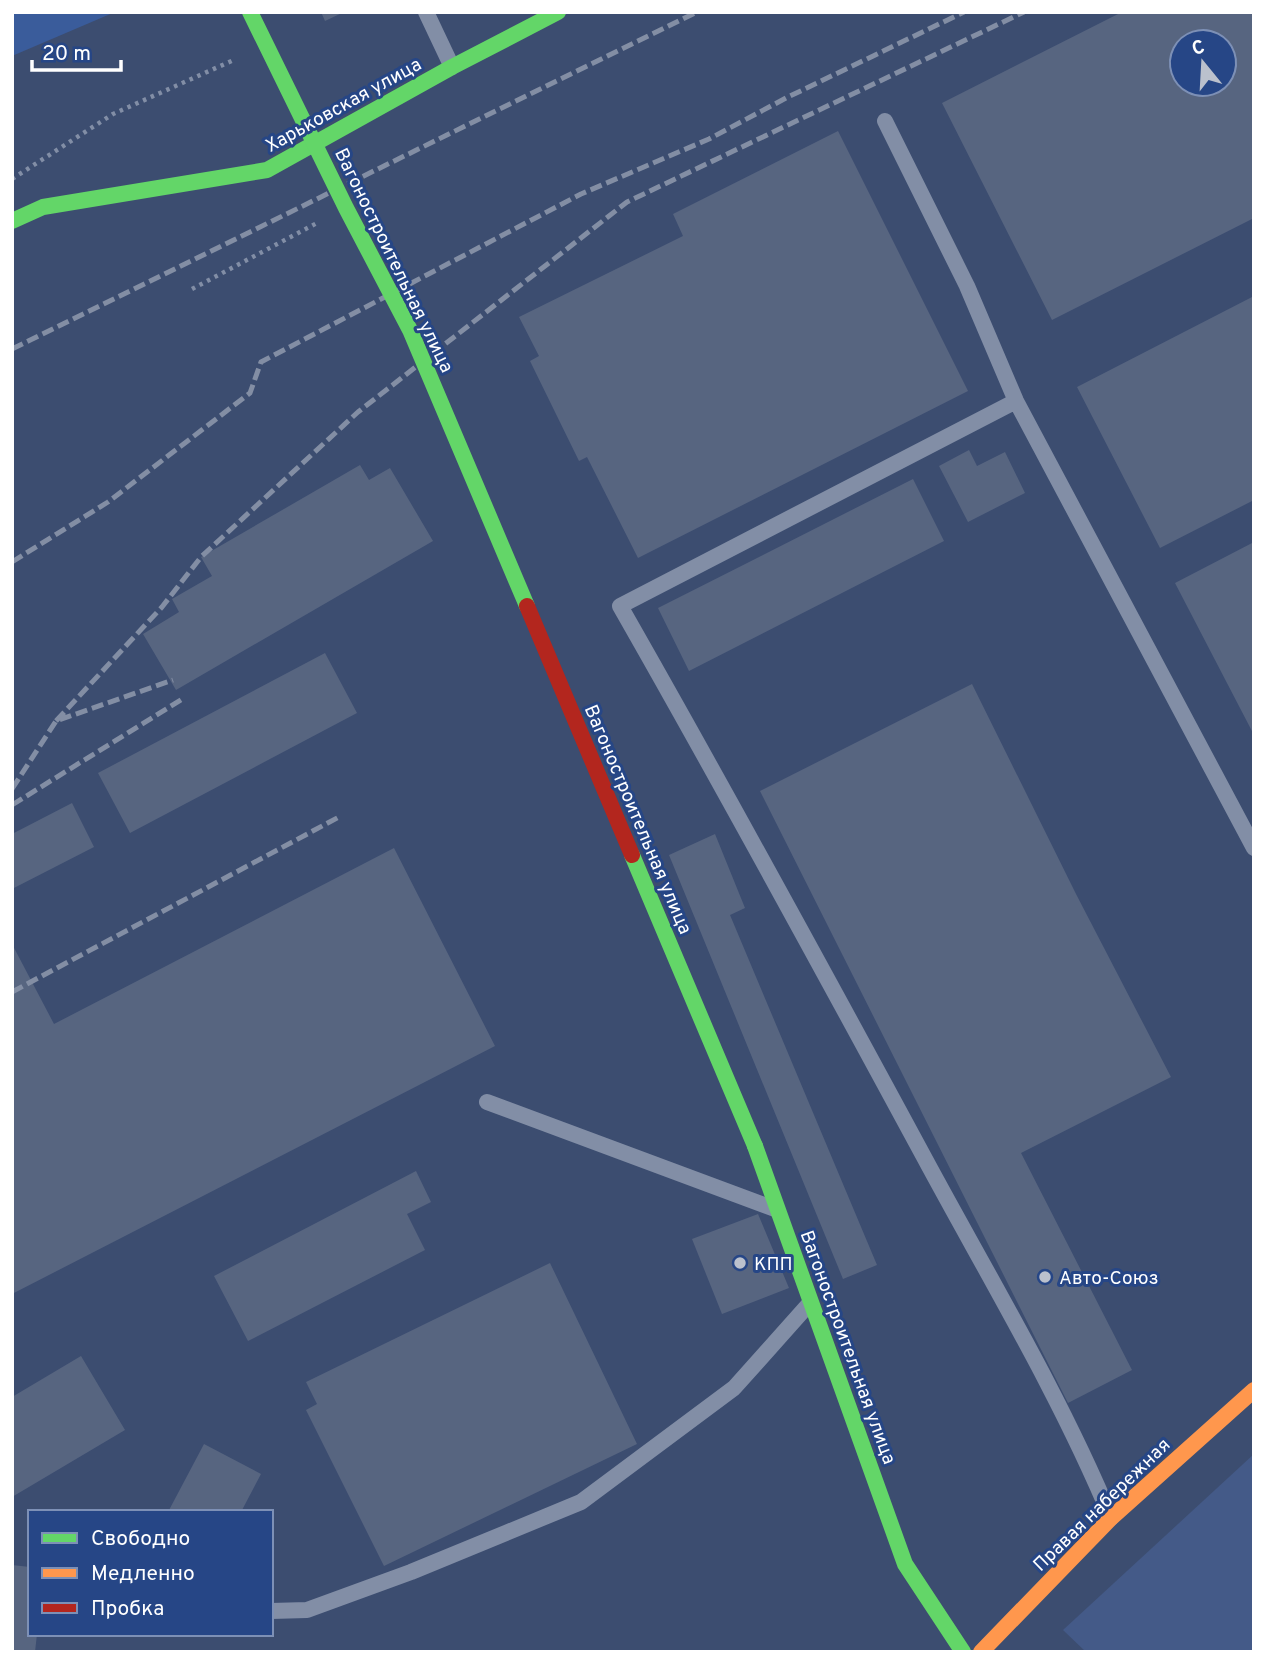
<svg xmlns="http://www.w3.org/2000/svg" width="1266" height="1664" font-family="Overpass,sans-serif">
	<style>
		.green { fill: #3a5c9b }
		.water { fill: #445a88 }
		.building { fill: #576580; fill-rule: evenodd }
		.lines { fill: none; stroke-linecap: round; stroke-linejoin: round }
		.path { stroke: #828ea6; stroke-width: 4.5; stroke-dasharray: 3.5 5; stroke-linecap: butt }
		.lane { stroke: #828ea6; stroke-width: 16 }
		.fast { stroke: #63d668; stroke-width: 16 }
		.slow { stroke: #ff974d; stroke-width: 16 }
		.rail { stroke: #838ea4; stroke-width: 5; stroke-dasharray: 12 5; stroke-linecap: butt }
		.fast-bridge { stroke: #63d668; stroke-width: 16 }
		.jam-bridge { stroke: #b3261e; stroke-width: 16 }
		.poi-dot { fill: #bbc1cd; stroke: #264686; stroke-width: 2.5 }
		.labels { text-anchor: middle; stroke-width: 6; stroke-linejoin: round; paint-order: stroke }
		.street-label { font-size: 19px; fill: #fff; stroke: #264686 }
		.poi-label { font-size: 19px; fill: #fff; stroke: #264686; text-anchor: start }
	</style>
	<rect width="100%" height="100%" fill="#3c4d70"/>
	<path class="green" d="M12 12H115L12 56Z"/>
	<path class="water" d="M1254 1454V1652H1086L1063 1630Z"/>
	<path class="building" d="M321 12H344L325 21Z
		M1122 12H1254V218L1052 320 942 103ZM1182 42H1224V84H1182Z
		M838 131 968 391 638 558 587 457 579 461 530 361 539 356 519 317 683 236 673 214Z
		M1254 296V500L1160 548 1077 387Z
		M969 450 977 466 1005 452 1025 493 968 522 939 466Z
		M360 465 369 480 390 468 433 541 176 690 143 634 179 612 172 599 212 576 201 557Z
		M913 479 944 541 689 671 658 608Z
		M1254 542V735L1175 583Z
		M325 653 357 713 130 833 98 773Z
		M972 684 1076 894 1171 1077 1021 1153 1132 1370 1068 1403 760 791Z
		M72 803 94 847 12 889V834Z
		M715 834 745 908 730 915 877 1265 843 1279 669 855Z
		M394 848 495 1046 12 1294V944L54 1024Z
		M416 1171 431 1202 407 1214 425 1250 248 1341 214 1276Z
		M758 1214 789 1288 722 1314 692 1239Z
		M550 1263 637 1444 384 1566 306 1410 317 1404 306 1382Z
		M81 1356 125 1430 12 1497V1397Z
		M204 1444 261 1474 241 1512H168Z
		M12 1565 30 1567V1634H37L35 1652H12Z"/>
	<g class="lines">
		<path class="path" d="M12 179 113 114 236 59
			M192 289 317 223"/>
		<path class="lane" d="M426 12 452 67
			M885 121 967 286 1016 401 1254 848
			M1016 401 620 606C724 788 824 972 924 1157 988 1276 1059 1393 1111 1518
			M487 1102 775 1209
			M271 1611 307 1610 411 1572 581 1502 734 1388 809 1304"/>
		<path class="fast" d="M12 221 43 207 267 170 452 67 558 12
			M755 1146 905 1564 963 1652"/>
		<path class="slow" d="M981 1652 1111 1518 1254 1390"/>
		<path class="rail" d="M12 349 697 12
			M12 562 108 502 250 393 261 362 581 194 709 139 786 98 964 12
			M56 721 162 607 201 557 358 412 627 202 1024 12
			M12 789 56 721 173 680
			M12 805 184 698
			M12 992 339 817"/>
		<path class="fast-bridge" d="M250 12 346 208 410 330 527 606
			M632 855 755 1146"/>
		<path class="jam-bridge" d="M527 606 632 855"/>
	</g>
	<g class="poi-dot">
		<circle cx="740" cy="1263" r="7"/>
		<circle cx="1045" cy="1277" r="7"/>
	</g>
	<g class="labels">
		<g class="street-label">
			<text transform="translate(343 104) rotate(-29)" y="7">Харьковская улица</text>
			<text transform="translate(395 260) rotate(64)" y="7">Вагоностроительная улица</text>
			<text transform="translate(639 819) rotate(67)" y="7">Вагоностроительная улица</text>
			<text transform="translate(849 1347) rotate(70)" y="7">Вагоностроительная улица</text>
			<text transform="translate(1101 1504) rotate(-44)" y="7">Правая набережная</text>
		</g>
		<g class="poi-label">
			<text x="754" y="1270">КПП</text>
			<text x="1059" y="1284">Авто-Союз</text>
		</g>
	</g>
	<rect width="1266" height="1664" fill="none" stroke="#ffffff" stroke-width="28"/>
	<rect x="28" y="1510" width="245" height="126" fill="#264686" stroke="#7d90b6" stroke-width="2"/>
	<rect x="42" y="1533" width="35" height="10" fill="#63d668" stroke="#7d90b6" stroke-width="2"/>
	<text x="91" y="1545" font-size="21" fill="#ffffff">Свободно</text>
	<rect x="42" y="1568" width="35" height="10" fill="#ff974d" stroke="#7d90b6" stroke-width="2"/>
	<text x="91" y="1580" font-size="21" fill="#ffffff">Медленно</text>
	<rect x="42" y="1603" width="35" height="10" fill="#b3261e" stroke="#7d90b6" stroke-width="2"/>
	<text x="91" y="1615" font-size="21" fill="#ffffff">Пробка</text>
	<g transform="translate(1203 63) rotate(342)"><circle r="33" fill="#264686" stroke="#7d90b6" stroke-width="2"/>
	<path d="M0-5L12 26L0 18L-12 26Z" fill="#bbc1cd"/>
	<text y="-10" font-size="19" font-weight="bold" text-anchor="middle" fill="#ffffff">С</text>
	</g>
	<path d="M32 60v10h89v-10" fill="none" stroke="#ffffff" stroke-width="3.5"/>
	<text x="42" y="60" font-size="21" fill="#ffffff" stroke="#264686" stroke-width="5" paint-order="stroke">20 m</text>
</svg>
